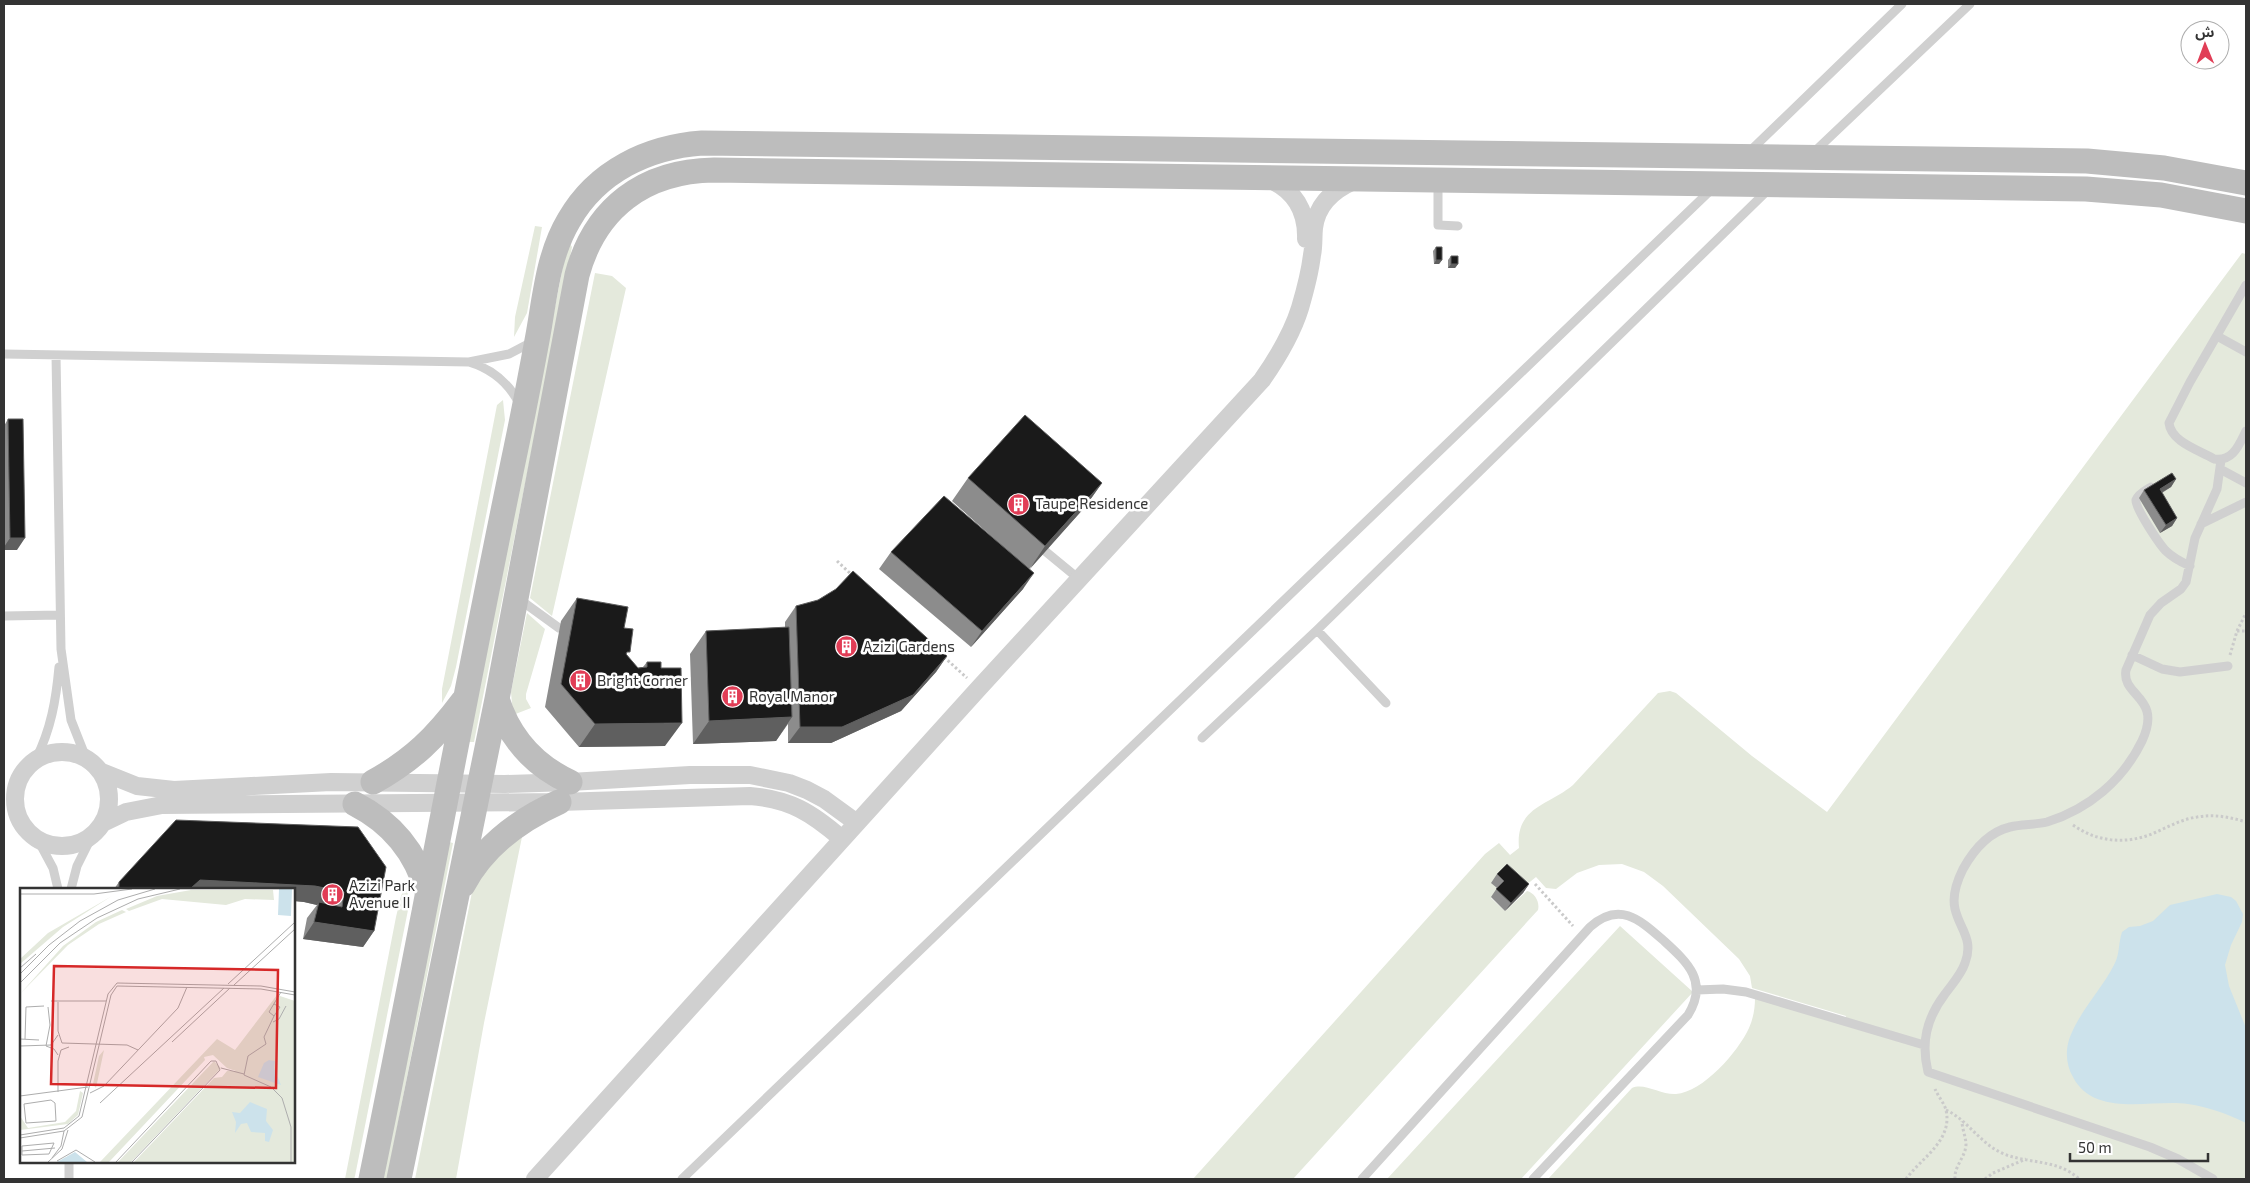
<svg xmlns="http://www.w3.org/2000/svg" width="2250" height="1183" font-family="'Exo 2','Noto Sans Arabic',sans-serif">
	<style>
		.green { fill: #e4e9dc }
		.water { fill: #cce2eb }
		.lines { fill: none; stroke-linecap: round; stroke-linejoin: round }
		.path { stroke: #cacaca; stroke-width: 3; stroke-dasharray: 2.5 2.5; stroke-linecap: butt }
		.lane { stroke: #d0d0d0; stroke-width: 9 }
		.street { stroke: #d0d0d0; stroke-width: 18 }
		.secondary { stroke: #bdbdbd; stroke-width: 25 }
		.wall { fill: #8c8c8c }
		.shaded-wall { fill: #5f5f5f }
		.building { fill: #1a1a1a; stroke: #5f5f5f }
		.labels { text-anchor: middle; stroke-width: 5; stroke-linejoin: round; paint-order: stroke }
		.poi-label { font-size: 15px; fill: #333; stroke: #fff; text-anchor: start }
		.inset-road { fill: none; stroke: #adadad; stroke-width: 1 }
		.view { fill: #d62828; fill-opacity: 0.15; stroke: #d62828; stroke-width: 2.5 }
		.inset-edge { fill: none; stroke: #333; stroke-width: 2.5 }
	</style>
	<rect width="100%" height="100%" fill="#fff"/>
	<path class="green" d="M535 226 542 227 527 313 514 337 515 317Z
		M568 241 572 247 474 742H469Z
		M2242 253 2246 254V1179H1548L1632 1088C1644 1082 1661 1095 1676 1094 1703 1092 1738 1052 1749 1028 1753 1019 1755 1009 1755 998L1843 1024 1846 1016 1752 988 1750 976 1739 959 1663 886 1644 872 1622 864 1599 865 1577 873 1556 889 1546 888 1536 877 1520 890H1498L1491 898 1505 911 1527 891C1535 893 1540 902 1538 910L1293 1179H1193L1485 854 1499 843 1510 855 1519 848C1515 807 1548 806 1573 785L1658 693 1670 691 1676 693 1752 756 1827 812Z
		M595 273 612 276 626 288 552 616 530 598Z
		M503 400 505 420 456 667 451 686 442 703V689L497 405Z
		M527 613 545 629 526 694V699L531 708 513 715 511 692Z
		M523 832 484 1023 456 1179H415L473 887 478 876Z
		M449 842 453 843 387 1179H381Z
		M408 879V910L355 1176 354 1179H345L396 917 401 896Z
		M1620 926 1693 992 1521 1179H1387Z"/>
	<path class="water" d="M2217 894 2231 897 2236 901 2243 914 2242 922 2231 945 2225 965 2229 986 2246 1028V1123C2228 1114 2208 1107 2188 1104 2151 1099 2094 1118 2073 1077 2066 1065 2065 1050 2070 1037 2080 1011 2101 990 2114 965 2120 954 2118 944 2122 932L2129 927 2140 926 2153 921 2170 905Z"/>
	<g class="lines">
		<path class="path" d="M837 561 853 576
			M2237 631H2246
			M2230 655 2237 631 2246 613
			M944 657 967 678
			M2073 825C2097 842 2126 845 2154 833 2168 827 2182 819 2197 817 2214 814 2230 817 2246 822
			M1535 884 1573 926
			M1946 1110C1968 1120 1980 1144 2004 1154 2029 1164 2058 1159 2079 1179
			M1906 1179C1921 1158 1953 1141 1946 1110 1944 1103 1938 1096 1935 1089
			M1955 1179C1954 1166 1965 1158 1966 1145 1966 1137 1962 1129 1962 1121
			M1985 1179 1993 1173 2026 1159"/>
		<path class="lane" d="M1749 152 1902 4
			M1813 153 1970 4
			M1438 183V225L1458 226
			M2246 285 2190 382 2169 423C2171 442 2199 450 2214 459 2233 462 2239 445 2246 431
			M2217 336 2246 352
			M4 354 469 362C492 369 508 382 519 403
			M56 355 61 649 71 720 86 758
			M469 362 509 354 532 342
			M2220 469 2246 483
			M2151 487C2146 490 2138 494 2136 500 2135 508 2160 545 2166 551 2173 558 2181 562 2190 566
			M2201 524 2246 502
			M1045 551 1079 579
			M519 599 559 628
			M4 616 60 615
			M1317 630 1386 703
			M2132 655 2162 669 2180 672 2228 666
			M1202 738 1317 630 1769 189
			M36 759C51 729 56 700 59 667
			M38 840 53 868 58 889
			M71 889 77 866 92 836
			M1697 990 1723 989 1746 992 1924 1045
			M69 1162V1179
			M682 1179 1713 188
			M1362 1179 1590 927C1619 901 1639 919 1663 940 1687 962 1709 981 1688 1015L1533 1179
			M2213 1179 2178 1159 2150 1147 1928 1072C1921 1043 1926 1019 1945 994 1952 984 1961 975 1965 963 1974 939 1960 930 1955 909 1952 896 1957 881 1963 869 1973 851 1989 832 2010 827 2022 824 2035 825 2047 822 2089 809 2123 780 2142 741 2163 696 2121 697 2126 670L2150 615 2161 603 2181 589 2186 582 2195 538 2217 489 2221 460"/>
		<path class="street" d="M1268 179C1294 189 1307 211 1306 239
			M15 799a47 47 0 1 1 94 0a47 47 0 1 1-94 0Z
			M102 772 137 786 174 790 331 782 505 784 570 782 690 775H750L789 783 807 790 824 799 857 823
			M103 823 126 812 162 805 559 802 750 796C790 799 812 813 842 839
			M535 1179 979 688 1262 380C1278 357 1292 334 1300 308 1305 291 1310 272 1312 255 1314 246 1313 237 1314 228 1317 204 1333 190 1354 181"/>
		<path class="secondary" d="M497 699C509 737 533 765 570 782
			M373 782C413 760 436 737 463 701
			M355 804C392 823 416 852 427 892
			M463 885C484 846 519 820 559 802
			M371 1179C421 936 465 691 516 448 524 410 531 373 538 335 545 296 548 255 569 220 597 171 648 147 702 143L2087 161 2164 168 2246 183
			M399 1179 497 699 577 275C595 208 644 171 714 170L2086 189 2161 195 2246 211"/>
	</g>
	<path class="wall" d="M1436 247 1442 260 1439 264H1434L1433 251Z
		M1451 256 1458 264 1455 268H1448V260Z
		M8 419 17 550H4V426Z
		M968 478 1102 483 1085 507 1029 569 1023 589 971 647 879 569 891 552H1009L952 501Z
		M2176 479 2171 487 2162 493 2177 518 2172 526 2160 533 2139 498 2144 490Z
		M577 598 624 628 627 656 638 668 643 667 647 662 661 668 665 746 579 747 545 707 561 621Z
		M796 606 947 656 936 672 901 711 831 743H788V724L776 741 693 744 690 654 706 631 785 628V622Z
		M358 827 374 931 363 947 303 939 307 918 317 905 304 902 294 901V889H114L119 882Z
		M1497 874 1529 884 1523 893 1505 911 1491 897 1497 888 1491 883Z"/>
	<path class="shaded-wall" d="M1436 260H1442L1439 264H1434Z
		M1451 264H1458L1455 268H1448Z
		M2176 479 2171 487 2154 497 2160 489Z
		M1102 483 1085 507 1029 570 1045 546Z
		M2177 518 2172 526 2160 533 2166 525Z
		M10 538H25L17 550H4V547Z
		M1034 573 1023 589 971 647 982 631Z
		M947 656 936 672 901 711 831 743H788L800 727Z
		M792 717 776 741 693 744 709 721Z
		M682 723 665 746 579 747 595 724Z
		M200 880 315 886 344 892 333 908 319 902 317 905 304 902 294 901V889H190Z
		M1529 884 1523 893 1505 911 1511 903Z
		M314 922 374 931 363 947 303 939Z"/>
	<path class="building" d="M1436 247H1442V260H1436Z
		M1451 256H1458V264H1451Z
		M1025 415 1102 483 1045 546 968 478Z
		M8 419H23L25 538H10Z
		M2172 473 2176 479 2160 489 2177 518 2166 525 2144 490Z
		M944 496 1034 573 982 631 891 552Z
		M853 571 947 656 913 695 842 727H800L796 606 818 600 836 589Z
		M577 598 628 607 624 628 633 629 630 652H627L626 654 638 668 647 667V662H661V668H681L682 723 595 724 561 684Z
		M789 627 792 717 709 721 706 631Z
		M176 820 358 827 386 867 374 931 314 922 319 902 342 907 344 892 315 886 200 880 190 889H119V882Z
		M1507 864 1529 884 1511 903 1496 889 1504 881 1497 874Z"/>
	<defs>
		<symbol id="building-disc" viewBox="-11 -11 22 22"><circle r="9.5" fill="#e13d56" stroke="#fff"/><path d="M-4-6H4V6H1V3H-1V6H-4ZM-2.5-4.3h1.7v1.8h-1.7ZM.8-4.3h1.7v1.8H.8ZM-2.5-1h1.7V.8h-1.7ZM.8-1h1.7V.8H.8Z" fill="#fff"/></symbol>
	</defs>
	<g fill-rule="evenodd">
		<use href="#building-disc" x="1006" y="492" width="25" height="25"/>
		<use href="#building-disc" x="834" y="634" width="25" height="25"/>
		<use href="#building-disc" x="568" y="668" width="25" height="25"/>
		<use href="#building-disc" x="720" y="684" width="25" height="25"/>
		<use href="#building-disc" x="320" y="882" width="25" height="25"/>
	</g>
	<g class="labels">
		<g class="poi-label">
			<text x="1035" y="509">Taupe Residence</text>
			<text x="863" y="652">Azizi Gardens</text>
			<text x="597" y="686">Bright Corner</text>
			<text x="749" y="702">Royal Manor</text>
			<text x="349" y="891">Azizi Park<tspan x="349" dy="17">Avenue II</tspan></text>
		</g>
	</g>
	<g transform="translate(20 888)">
		<rect width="275" height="275" fill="#fff"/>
		<path d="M171 2H253L254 12 225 11 206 17 142 11 109 23 106 21 137 8ZM92 8 43 39 0 76V71L28 45ZM102 22 106 24 79 36 48 57 0 106 43 58 76 34ZM257 107 275 113V274H114L194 190 202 189 207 183H216L207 180 193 167 184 169 185 172 89 274H80L197 151 215 162ZM84 162 76 200 73 196 79 168ZM194 173 201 180 111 274H98ZM60 203 63 205 58 227 48 236 0 242V228L8 240 45 234 56 223Z" fill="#e4e9dc"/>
		<path d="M259 1H272L271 28 258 27ZM249 172 255 173 254 180 261 197 238 189 244 175ZM230 214 247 221 246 233 253 242 249 254 245 253V245L231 244 227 235 221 236 215 245 216 234 212 224 220 225ZM55 264 67 274H37Z" fill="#cce2eb"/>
		<path class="inset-road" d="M0 6H74L112 1M0 80 16 66M0 86 29 57 60 33 98 12 135 1M0 95 40 55 77 30 118 11 160 1M208 96 274 35M214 97 275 41M31 113H86M38 114V143L42 155 107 157 118 162M254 116 260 119 254 128 249 124 261 104M254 128 244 149 246 156 228 168 224 187 251 199 262 210 271 239V274M253 134 259 131 266 118M0 151 19 152M5 151 6 119 24 118M152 154 210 100M0 158 31 157 38 147M26 158 34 161 38 167M26 158 30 137 28 119M38 173 41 162 49 159M38 173V204M201 180 224 186M70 205 84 198 158 120 167 99M0 208 68 199M31 212 35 215 36 233 6 235 4 216ZM80 215 204 100M0 247 44 240 59 228 88 106 97 95 241 98 275 104M0 250 44 243 62 229 91 107 97 98 241 101 275 107M34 255 29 266 2 267V258ZM2 263 35 260M32 270 41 258 44 243M37 273 56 262 75 274M28 274 42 261 48 242M96 274 191 173H196L200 182 112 274"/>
		<path class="view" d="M34 78 258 82 256 200 31 196Z"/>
		<rect width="275" height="275" class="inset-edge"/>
	</g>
	<rect width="2250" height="1183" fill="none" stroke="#333333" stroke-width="10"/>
	<g transform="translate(2205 45) rotate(359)"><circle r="24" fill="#ffffff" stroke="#adadad"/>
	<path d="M0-4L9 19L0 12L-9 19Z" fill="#e13d56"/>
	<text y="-8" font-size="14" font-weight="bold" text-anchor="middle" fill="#333333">ش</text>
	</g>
	<path d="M2070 1153v8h138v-8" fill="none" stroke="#333333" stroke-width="2.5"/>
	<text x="2078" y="1153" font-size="15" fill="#333333" stroke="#ffffff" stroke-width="4" paint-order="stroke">50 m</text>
</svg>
